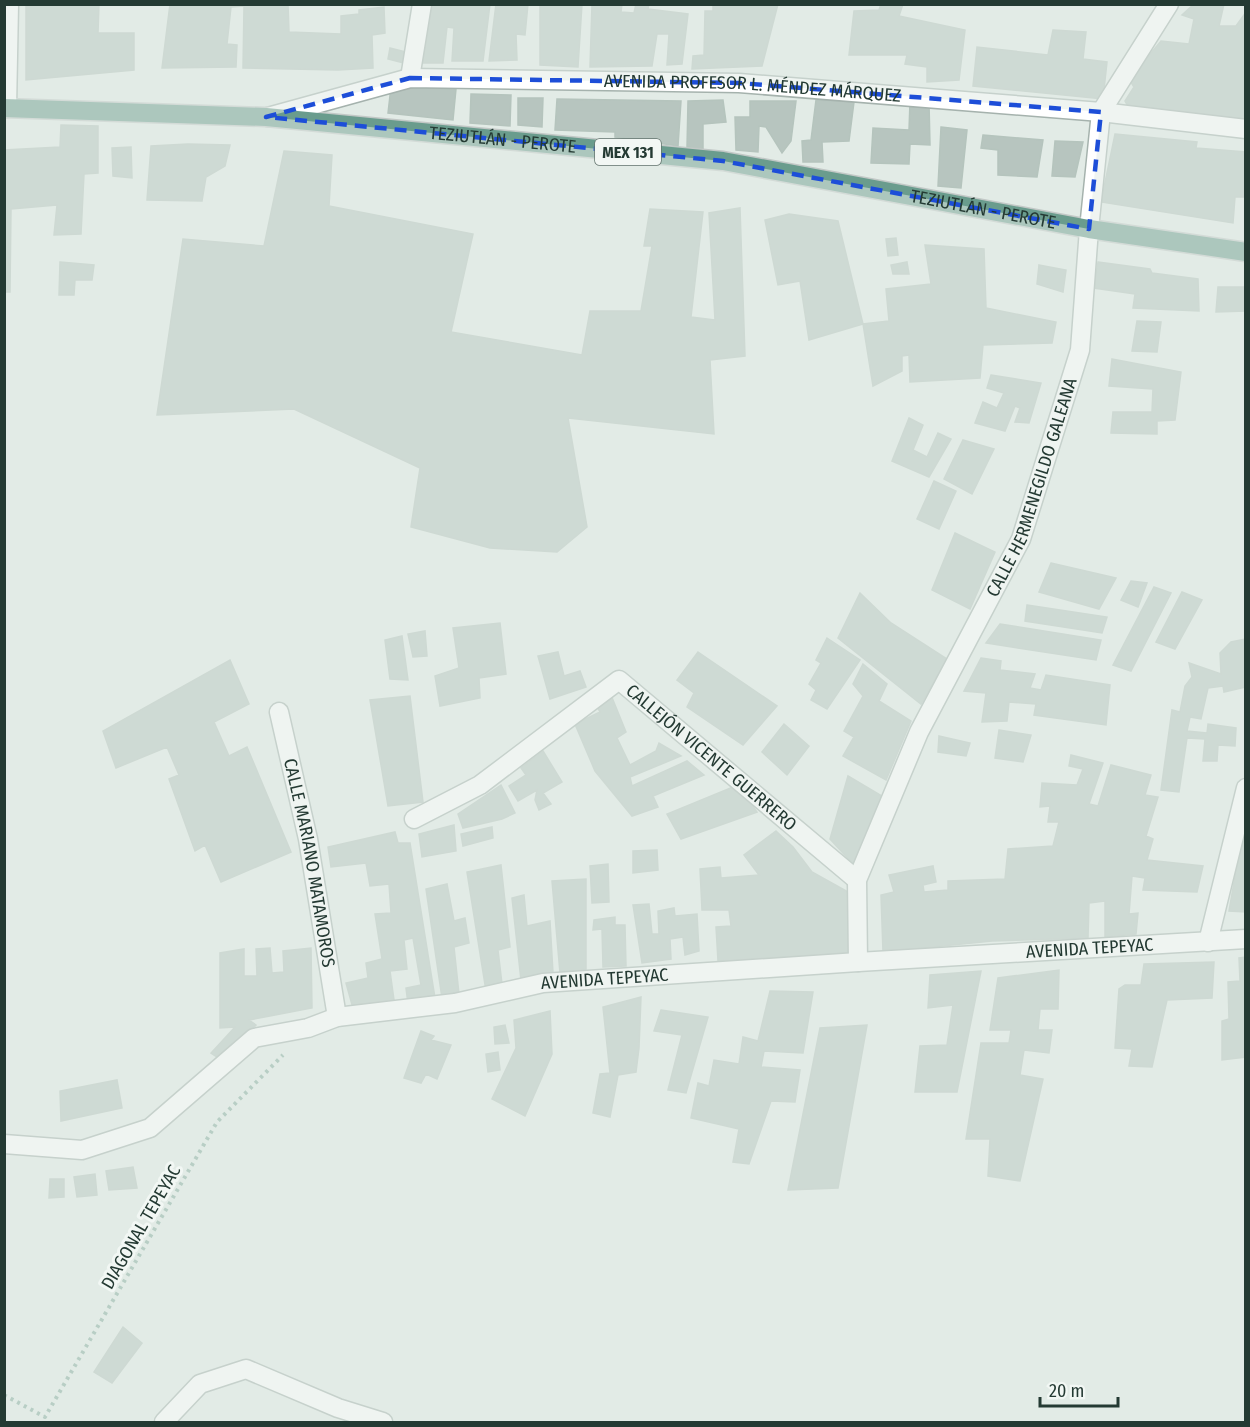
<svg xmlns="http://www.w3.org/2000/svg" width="1250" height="1427" font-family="'Fira Sans Condensed',sans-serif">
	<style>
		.building { fill: #b7c5bf; stroke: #b5c4bd; stroke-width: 1.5 }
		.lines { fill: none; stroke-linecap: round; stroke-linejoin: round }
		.minor-casing { stroke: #a5b2ad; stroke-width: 21 }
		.major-casing { stroke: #c2c8c6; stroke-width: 21 }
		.path { stroke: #85ab9d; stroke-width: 4; stroke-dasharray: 3 4.5; stroke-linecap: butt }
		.minor { stroke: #fff; stroke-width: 18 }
		.major { stroke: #6a9c8d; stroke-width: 18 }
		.marked { fill: none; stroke: #1d4ed8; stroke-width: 4.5; stroke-dasharray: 12 8; stroke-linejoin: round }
		.labels { text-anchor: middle; stroke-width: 6; stroke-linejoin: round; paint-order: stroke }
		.shield { fill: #f2f7f4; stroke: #62736d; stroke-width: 1.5 }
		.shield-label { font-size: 16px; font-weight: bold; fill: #243a33 }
		.street-label { font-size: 18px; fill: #243a33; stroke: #f2f7f4 }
	</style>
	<rect width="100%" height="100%" fill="#e2ebe6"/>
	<path class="building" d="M26 4H99L98 33H134V70L26 80Z
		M170 4H288L289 32 341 34V16L359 14V10L384 7 385 33 372 35 373 68 338 70 243 68 244 6 231 7 227 44 237 45 236 67 162 68Z
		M430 4H490L483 61H452L454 28 447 27 443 63H418Z
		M496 4H528L525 35 516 34 517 60 489 61Z
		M540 4H582L578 67 540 65Z
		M592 4H622L621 12 634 13 636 4H649L648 9 688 14 682 64 667 65 669 34H657L652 66 590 67Z
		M713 4H778L762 66 692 69 693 56 704 55 705 11H713Z
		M881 4H903L899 16 965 30 959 80 927 82V67L905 64 907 55H849L854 11 879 10Z
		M1194 4H1224L1219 26H1236L1246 12V121L1129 108 1125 101 1134 87 1129 79 1161 41 1189 44 1194 19 1182 15Z
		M1053 30 1086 32 1083 59 1107 62 1103 99 973 86 977 47 1048 55Z
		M390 48 406 52 404 63 388 59Z
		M391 87 456 89 453 120 388 113Z
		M471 94 511 95 510 126 470 123Z
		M518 98H543L542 127 518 125Z
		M557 99 681 101 678 146 615 137V132L555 130Z
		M723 100 726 122 703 124V150L687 147 688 101Z
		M816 100 854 102 849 141 822 142 823 162H803L802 141 811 140Z
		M750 101H796L791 141 782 153 766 127 759 126 758 152 736 150 735 117H750Z
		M910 102 929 103 930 145 910 144 909 164 871 163 873 128 909 130Z
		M61 125 98 126V173L84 174 81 234 54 235 57 205 11 209 10 292H4V150L60 147Z
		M941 127 967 130 961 188 938 186Z
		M1115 134 1197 142 1196 148 1246 152 1244 197H1235L1233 223 1101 202Z
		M983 135 1043 140 1037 177 998 175V150L981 148Z
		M1055 141 1083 142 1075 177 1052 176Z
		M188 144 230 145 225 166 206 177 202 201 147 200 151 146Z
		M131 147 132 178 113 176 112 148Z
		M284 151 332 155 329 206 473 234 451 332 582 355 590 311H641L652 246H644L650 209 703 212 691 317 715 320 709 213 740 208 745 356 710 360 714 434 568 418 587 527 557 552 490 548 411 527 420 468 294 409 157 415 183 239 264 246Z
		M789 214 838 221 863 324 809 340 800 281 778 285 765 220Z
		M896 238 898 255 888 256 886 239Z
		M925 245 984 249 986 308 1056 322 1052 343 983 345 980 378 910 382 909 355 902 356V371L873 386 863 324 889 321 886 289 931 284Z
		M60 262 94 265 92 280H75L74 295H59Z
		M907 262 909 274H893L891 265Z
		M1098 262 1150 269 1152 273 1198 279 1199 311 1133 308 1135 294 1094 288Z
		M1039 265 1066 270 1063 292 1037 284Z
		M1218 287H1246V311L1216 312Z
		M1137 321 1161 322 1157 352 1132 351Z
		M1112 359 1181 372 1175 420 1157 421V434L1111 433 1113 412H1152L1153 389 1109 386Z
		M991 375 1041 383 1029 423 1015 422 1020 408 1015 406 1005 431 975 423 983 402 997 408 1004 393 987 388Z
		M909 418 923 425 913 450 927 457 938 433 951 439 929 477 892 461Z
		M963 440 994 449 972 494 944 479Z
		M934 481 956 491 939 529 917 519Z
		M955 533 995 552 970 609 932 590Z
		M1051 563 1116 578 1099 609 1039 592Z
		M1131 581 1147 583 1138 607 1121 600Z
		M1154 587 1171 593 1131 671 1113 665Z
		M1182 592 1202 600 1175 649 1156 642Z
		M860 593 891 623 947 659 921 704 838 638Z
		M1027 605 1107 617 1102 633 1025 621Z
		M500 623 506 674 479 678 480 698 440 706 435 676 459 668 453 628Z
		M1000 624 1101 640 1096 660 986 643Z
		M425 631 427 656 413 657 408 634Z
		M402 636 408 680 390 679 385 640Z
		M827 638 860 660 827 709 811 700 816 690 809 684 821 663 816 660Z
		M1246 639V687L1224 692 1223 686 1208 688 1201 719 1190 717 1187 731 1207 733 1208 724 1236 728 1235 746 1218 745 1217 761H1203L1205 739 1187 738 1179 792 1161 790 1172 710 1180 712 1185 686 1192 677 1189 663 1221 674 1220 653 1231 642Z
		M558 652 564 676 580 671 586 687 550 699 538 656Z
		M698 652 777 706 743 745 687 707 694 693 677 680Z
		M981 658 1001 661 1000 670 1035 674 1030 688 1041 690 1046 675 1110 685 1106 725 1034 715 1036 704 1009 702 1007 721 982 722 986 693 964 691Z
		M230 660 249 704 214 722 229 756 247 747 291 852 221 882 205 845 195 851 169 779 179 775 167 747 116 768 103 731Z
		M863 664 887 684 879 701 911 721 886 780 843 756 854 737 844 731 863 696 853 684Z
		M611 695 626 732 617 738 630 765 656 751 659 743 681 756 630 777 632 786 687 761 704 775 653 796 658 807 632 816 595 771 575 724 600 712 595 703Z
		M410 696 423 802 388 806 370 700Z
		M784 724 809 746 787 775 762 752Z
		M999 730 1031 735 1023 762 995 758Z
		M939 736 970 743 966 756 938 752Z
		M543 751 562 782 543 793 551 804 539 810 535 800 537 790 518 801 509 786 526 775 521 768Z
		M1071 755 1103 763 1089 804 1098 806 1111 765 1151 775 1145 795 1158 797 1146 836 1153 839 1147 860 1203 866 1197 892 1143 890 1145 878 1132 876 1129 914 1138 913 1136 934 1105 937V901L1089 903 1088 938 992 941 883 952 881 895 894 892 889 875 933 866 936 882 923 885 924 892 948 890V881L1005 879 1008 849 1053 846 1059 822H1048L1050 806 1040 807 1042 783 1077 785 1083 769 1069 766Z
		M848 776 882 796 856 867 830 839Z
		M501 785 515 813 502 819 463 828 458 814Z
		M738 785 757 812 681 839 667 814Z
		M1246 814V912L1229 911Z
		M454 825 456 851 422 857 419 834Z
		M492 827 493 838 463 846 461 834Z
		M776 831 793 847 812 872 848 892 849 953 718 961 716 927 731 926 729 910H702L700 869 720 867 721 878 759 875 744 855Z
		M395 832 398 843H410L435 998 408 1004 406 988 421 985 413 938 404 940 407 969 390 971 395 1007 354 1012 346 983 368 978 366 963 382 959 375 914 391 913 389 884 370 886 366 863 331 867 328 847Z
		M657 850 658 870 633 873V851Z
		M608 864 609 902 592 903 590 866Z
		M501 865 510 947 498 950 502 984 486 991 467 872Z
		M586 879V969L560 973 552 881Z
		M447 884 454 921 465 918 469 943 454 947 459 994 442 998 426 889Z
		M524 895 527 926 550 921 553 973 521 980 512 898Z
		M649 904 652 934H659L658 911 674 908 675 916 697 914 699 951 685 955 683 937 670 939 671 959 642 963 633 905Z
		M615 917V925H625L626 966 603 967 602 929 593 930 594 920Z
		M270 948 272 973 284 972 283 951 311 948 312 1008 249 1020 256 1025 223 1061 211 1053 235 1027 220 1028V953L244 949V976H257L256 949Z
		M1246 957V1057L1222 1060V1021L1229 1019 1228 982 1240 981 1239 958Z
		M1214 962 1212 998 1167 1000 1152 1067 1129 1066 1132 1049 1115 1048 1119 989 1125 985H1141L1144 964Z
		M1059 970 1058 1009H1040L1038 1030H1052L1049 1053 1024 1050 1020 1075 1043 1079 1020 1181 988 1176 990 1139H966L981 1043H1009L1011 1030H990L998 978Z
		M981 971 957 1092H915L920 1046 947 1045 953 1005 928 1008 930 975Z
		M770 991 813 992 803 1053 764 1051 761 1067 800 1070 795 1102 771 1101 749 1164 733 1162 739 1129 691 1118 698 1083 709 1086 714 1060 739 1064 743 1037 758 1041Z
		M641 997 639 1048 636 1072 618 1075 610 1117 593 1113 600 1074 610 1073 603 1007Z
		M661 1010 708 1017 686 1093 668 1090 682 1035 654 1031Z
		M550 1011 552 1054 525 1116 492 1099 516 1048 514 1020Z
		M505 1025 509 1043 495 1044 494 1027Z
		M867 1025 838 1188 788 1190 820 1028Z
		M421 1031 434 1036 431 1040 451 1045 437 1079 426 1074 421 1083 404 1078Z
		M498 1052 500 1070 488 1072 486 1054Z
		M117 1080 122 1108 61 1121 60 1091Z
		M133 1167 137 1188 109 1190 106 1171Z
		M95 1174 97 1195 77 1197 74 1177Z
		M50 1179H64V1197L49 1198Z
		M123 1327 142 1343 112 1383 94 1372Z"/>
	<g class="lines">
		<defs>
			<g id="minor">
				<path d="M410 78 422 4"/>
				<path d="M7 108 9 4"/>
				<path id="s1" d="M268 117 410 78 739 83 1101 112 1246 129"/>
				<path id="s2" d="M279 712 308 839 337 1017"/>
				<path id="s3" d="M414 819 480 785 619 680 857 880"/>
				<path d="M1208 942 1246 788"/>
				<path id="s4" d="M858 962 857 880 919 732 1021 539 1080 350 1089 229 1101 112 1169 4"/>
				<path id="s5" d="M4 1144 82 1150 150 1128 254 1038 308 1028 337 1017 455 1003 543 983 858 962 1246 939"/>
				<path d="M164 1422 200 1384 246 1369 338 1408 383 1422"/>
			</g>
			<g id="major">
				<path id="s6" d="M4 108 266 117 723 161 1089 229 1246 252"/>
			</g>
		</defs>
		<use href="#minor" class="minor-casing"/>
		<use href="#major" class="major-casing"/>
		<path class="path" d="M4 1395 45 1417 217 1122 283 1055"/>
		<use href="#minor" class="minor"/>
		<use href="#major" class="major"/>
	</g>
	<path d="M0 0H1250V1427H0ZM410 78 739 83 1101 112 1089 229 723 161 266 117Z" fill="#e2ebe6" fill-opacity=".55" fill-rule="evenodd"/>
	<path class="marked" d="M410 78 739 83 1101 112 1089 229 723 161 266 117Z"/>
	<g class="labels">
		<rect class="shield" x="595" y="139" width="66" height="26" rx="4.5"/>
		<g class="shield-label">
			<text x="628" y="158">MEX 131</text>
		</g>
		<g class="street-label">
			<text dy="6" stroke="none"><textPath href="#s1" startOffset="490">AVENIDA PROFESOR L. MÉNDEZ MÁRQUEZ</textPath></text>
			<text dy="6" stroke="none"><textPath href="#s6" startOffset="500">TEZIUTLÁN - PEROTE</textPath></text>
			<text dy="6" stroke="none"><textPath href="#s6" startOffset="986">TEZIUTLÁN - PEROTE</textPath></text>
			<text dy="6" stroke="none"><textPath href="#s4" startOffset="513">CALLE HERMENEGILDO GALEANA</textPath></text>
			<text dy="6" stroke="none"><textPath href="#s3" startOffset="369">CALLEJÓN VICENTE GUERRERO</textPath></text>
			<text dy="6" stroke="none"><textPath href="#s2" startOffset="154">CALLE MARIANO MATAMOROS</textPath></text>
			<text dy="6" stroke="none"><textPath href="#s5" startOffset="1130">AVENIDA TEPEYAC</textPath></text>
			<text dy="6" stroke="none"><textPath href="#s5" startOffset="644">AVENIDA TEPEYAC</textPath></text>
			<text transform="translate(141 1227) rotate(-60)" y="6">DIAGONAL TEPEYAC</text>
		</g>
	</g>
	<rect width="1250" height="1427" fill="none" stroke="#243a33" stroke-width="12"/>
	<path d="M1040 1397v9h78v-9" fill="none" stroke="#243a33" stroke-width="3"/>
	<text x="1049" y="1397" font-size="18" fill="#243a33" stroke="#f2f7f4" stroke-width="4.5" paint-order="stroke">20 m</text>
</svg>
